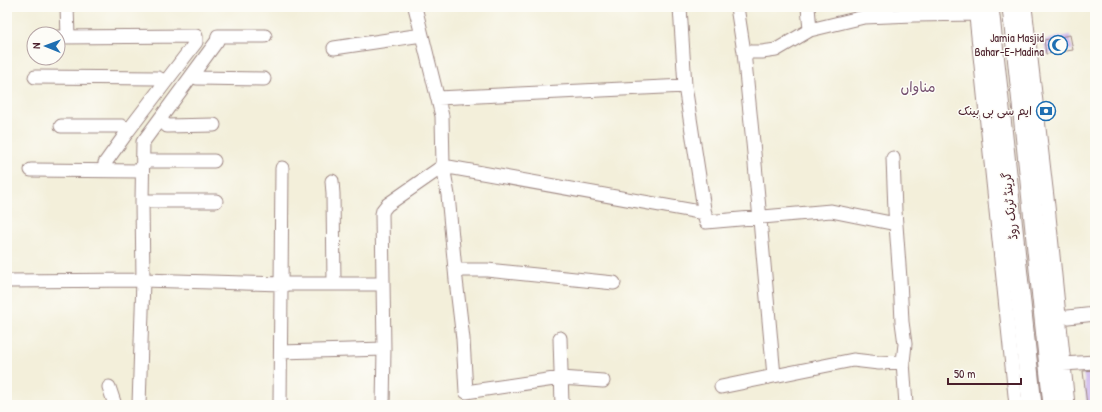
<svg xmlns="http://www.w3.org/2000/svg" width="1102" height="412" font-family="'Patrick Hand','Playpen Sans Arabic',sans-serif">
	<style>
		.building { fill: #c2a7ea }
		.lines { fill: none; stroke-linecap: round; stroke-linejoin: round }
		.minor-casing { stroke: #9e8782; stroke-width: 15 }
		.highway-casing { stroke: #9e8782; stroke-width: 21 }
		.minor { stroke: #fff; stroke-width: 13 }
		.highway { stroke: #fff; stroke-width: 19 }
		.labels { text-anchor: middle; stroke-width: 3; stroke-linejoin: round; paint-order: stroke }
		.poi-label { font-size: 12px; fill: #4a1f2b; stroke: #fdfcf7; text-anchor: end }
		.street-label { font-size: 12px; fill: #4a1f2b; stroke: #fdfcf7 }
		.quarter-label { font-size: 14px; fill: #744f6e; stroke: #fdfcf7 }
	</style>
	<rect width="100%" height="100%" fill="#fdfcf7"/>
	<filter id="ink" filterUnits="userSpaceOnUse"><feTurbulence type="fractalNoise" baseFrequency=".025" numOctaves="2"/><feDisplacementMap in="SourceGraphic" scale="8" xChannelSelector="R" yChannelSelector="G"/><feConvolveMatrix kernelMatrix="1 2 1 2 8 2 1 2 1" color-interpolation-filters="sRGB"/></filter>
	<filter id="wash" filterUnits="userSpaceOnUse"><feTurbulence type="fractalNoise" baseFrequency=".012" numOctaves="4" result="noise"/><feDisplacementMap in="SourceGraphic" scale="16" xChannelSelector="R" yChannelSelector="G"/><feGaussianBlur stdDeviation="0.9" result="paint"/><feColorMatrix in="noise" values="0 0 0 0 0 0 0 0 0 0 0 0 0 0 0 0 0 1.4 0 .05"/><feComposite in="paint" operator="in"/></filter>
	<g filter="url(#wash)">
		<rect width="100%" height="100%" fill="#f3efda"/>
		<g id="blocks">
			<path class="building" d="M1070 35 1073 50 1046 54 1044 40Z
				M1095 370V405H1087L1083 371Z"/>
		</g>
	</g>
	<g filter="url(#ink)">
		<use href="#blocks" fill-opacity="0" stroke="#9e8782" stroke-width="1"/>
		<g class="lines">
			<defs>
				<path id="minor" d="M67 7 68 37
					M415 7 442 116 443 166 448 195 456 280 463 339 466 392 561 378 603 381
					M680 7 685 86 706 222 831 211 896 224
					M737 7 744 52 754 153 774 376 853 360 879 363 903 362 905 344 902 322 900 279 895 211 893 158
					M808 7 810 30
					M975 7 1016 405
					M1025 7 1048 206 1068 405
					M58 37 196 36V42L128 131 105 163 106 170
					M334 48 422 35
					M744 52H762L776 50 810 30 864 17 914 15 976 14
					M192 75 197 78 264 79
					M35 77 158 78 165 82
					M438 98 685 86
					M160 119 167 126 214 125
					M61 126H122L128 131
					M143 161H214
					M31 170 142 171
					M332 181 333 194 334 284
					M142 201H216
					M455 270H487L614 283
					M7 281 143 280 281 284H382
					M1059 318 1095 314
					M560 338 562 405
					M281 352 384 349
					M903 362 906 405
					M1063 364 1095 362
					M109 387 115 405
					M721 387 774 376
					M139 405 143 280 142 201 143 142 217 41 218 36H265
					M280 405 282 168
					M383 405 384 349 382 214 383 210 387 205 443 166 705 213"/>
				<path id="highway" d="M989 7 1032 405
					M1012 7 1053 405"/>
			</defs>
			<use href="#minor" class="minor-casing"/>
			<use href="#highway" class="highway-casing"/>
			<use href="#minor" class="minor"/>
			<use href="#highway" class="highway"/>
		</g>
	</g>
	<defs>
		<symbol id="mosque-ring" viewBox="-11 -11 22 22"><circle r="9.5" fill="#fdfcf7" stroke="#1f6fb2" stroke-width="1.5"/><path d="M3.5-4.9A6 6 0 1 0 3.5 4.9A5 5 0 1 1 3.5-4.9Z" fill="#1f6fb2"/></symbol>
		<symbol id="bank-ring" viewBox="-11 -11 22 22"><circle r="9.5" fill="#fdfcf7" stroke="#1f6fb2" stroke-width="1.5"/><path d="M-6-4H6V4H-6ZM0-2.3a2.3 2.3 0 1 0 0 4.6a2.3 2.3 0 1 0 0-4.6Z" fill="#1f6fb2"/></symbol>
	</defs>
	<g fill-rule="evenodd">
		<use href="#mosque-ring" x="1047" y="34" width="22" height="22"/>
		<use href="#bank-ring" x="1035" y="100" width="22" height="22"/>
	</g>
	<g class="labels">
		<g class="poi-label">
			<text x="1044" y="42">Jamia Masjid<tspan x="1044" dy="14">Bahar-E-Madina</tspan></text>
			<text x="1032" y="115">ایم سی بی بینک</text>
		</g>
		<g class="street-label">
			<text transform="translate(1010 206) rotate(-96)" y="4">گرینڈ ٹرنک روڈ</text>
		</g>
		<g class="quarter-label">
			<text x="918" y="92">مناواں</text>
		</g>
	</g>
	<rect width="1102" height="412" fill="none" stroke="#fdfcf7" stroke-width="24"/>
	<g transform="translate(46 46) rotate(271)"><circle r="19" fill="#fdfcf7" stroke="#b5a4a5"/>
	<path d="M0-3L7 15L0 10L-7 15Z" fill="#1f6fb2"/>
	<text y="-6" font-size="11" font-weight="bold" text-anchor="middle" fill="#4a1f2b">N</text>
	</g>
	<path d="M948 378v6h73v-6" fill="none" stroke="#4a1f2b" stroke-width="2"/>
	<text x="954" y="378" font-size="12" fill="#4a1f2b" stroke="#fdfcf7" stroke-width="3" paint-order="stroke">50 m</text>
</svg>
